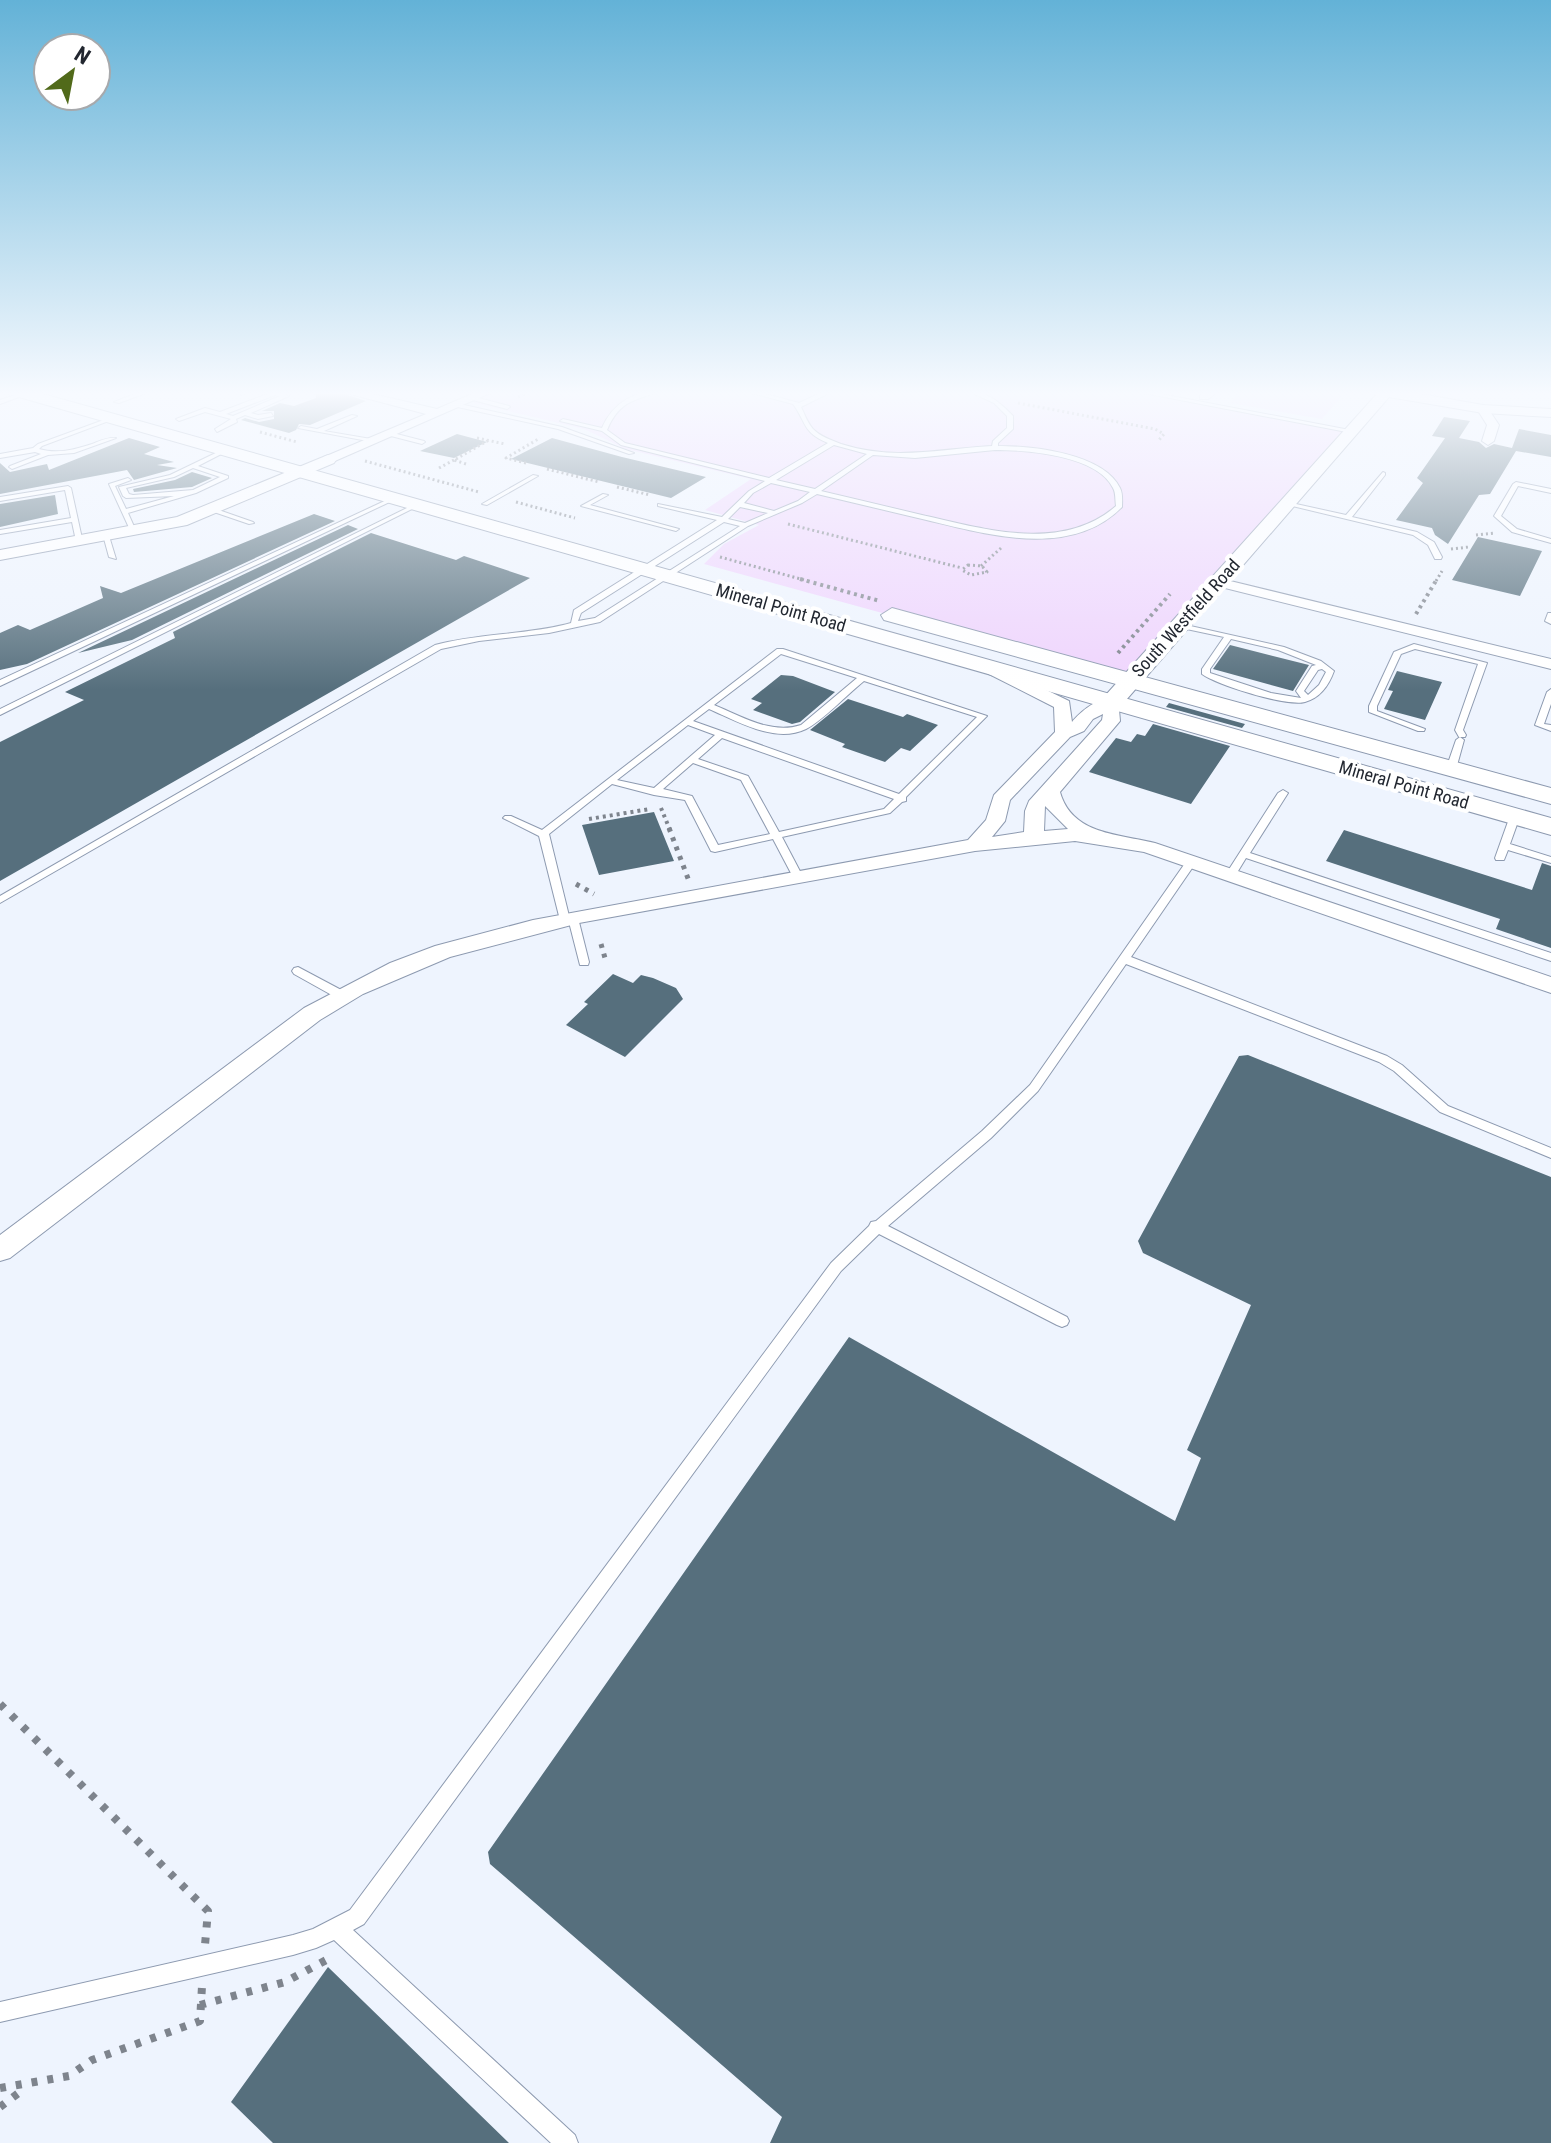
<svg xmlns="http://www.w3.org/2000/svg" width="1551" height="2143" font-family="'Roboto Condensed',sans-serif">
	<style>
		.green { fill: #efd4fd }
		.building { fill: #566f7d }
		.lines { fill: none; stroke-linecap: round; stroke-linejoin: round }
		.service-casing { stroke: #8d9ab0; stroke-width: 2 }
		.minor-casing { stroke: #8d9ab0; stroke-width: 2 }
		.tertiary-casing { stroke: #8d9ab0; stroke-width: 2 }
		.secondary-casing { stroke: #8d9ab0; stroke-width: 2 }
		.path-far3 { stroke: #7e848d; stroke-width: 3; stroke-dasharray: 2 3; stroke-linecap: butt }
		.path-far2 { stroke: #7e848d; stroke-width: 4; stroke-dasharray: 3 4; stroke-linecap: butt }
		.path-far1 { stroke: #7e848d; stroke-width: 5; stroke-dasharray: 4 6; stroke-linecap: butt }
		.path { stroke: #7e848d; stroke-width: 8; stroke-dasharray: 6 10; stroke-linecap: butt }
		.service { fill: #fff; fill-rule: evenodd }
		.minor { fill: #fff; fill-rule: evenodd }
		.tertiary { fill: #fff; fill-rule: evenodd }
		.secondary { fill: #fff; fill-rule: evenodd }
		.labels { text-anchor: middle; stroke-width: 8; stroke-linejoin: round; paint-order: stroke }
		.far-street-label { font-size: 18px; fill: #222730; stroke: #fff }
	</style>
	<rect width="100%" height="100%" fill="#eef4fe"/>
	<path class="green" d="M491 390H1137L1351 432 1130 681 704 564 724 544 759 525 705 510 751 479 626 449 584 429 466 401Z
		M1242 390H1314L1343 395 1322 419 1230 403Z"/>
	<path class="building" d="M317 390H332L366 401 310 425 299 424 296 430 289 433 241 420 245 418 259 422 274 419V411H262L280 403 294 406 316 398Z
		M1444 417 1470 421 1459 438 1479 442 1486 448 1494 444 1512 448 1519 429 1551 435V457L1516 451 1490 494 1479 495 1448 544 1435 535 1432 528 1396 520 1423 483 1417 478 1445 438 1432 436Z
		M457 434 487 442 454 458 420 451Z
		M129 438 160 447 144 454 174 462 157 465 177 468 134 480 127 470 0 494V463L10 472 47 464 49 470Z
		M552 438 622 457 706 477 671 498 511 459Z
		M192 472 212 478 192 487 134 492 133 489 175 480Z
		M55 495 58 514 0 527V504Z
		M314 514 335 521 27 664 0 670V633L18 625 30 630 103 598 100 586 121 593Z
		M348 525 358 529 132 640 78 653Z
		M371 533 456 560 464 556 530 578 0 881V742L84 700 65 692 175 638 173 632Z
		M1478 537 1542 551 1520 596 1452 580Z
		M1230 645 1309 665 1293 691 1213 669Z
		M1397 671 1442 682 1425 720 1384 709 1393 691 1388 690Z
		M781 675 793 676 835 692 800 722 792 724 753 710 762 703 751 699Z
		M848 699 903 717 907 714 938 725 910 751 901 748 885 762 842 747 845 744 810 730Z
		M1169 703 1245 724 1242 728 1166 707Z
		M1153 724 1230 746 1191 804 1089 772 1116 738 1131 742 1137 734 1145 736Z
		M654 812 674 861 599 875 582 825Z
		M1344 830 1532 890 1542 863 1551 866V948L1496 929 1500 919 1326 861Z
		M613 974 633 983 641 975 653 978 676 988 683 999 625 1057 566 1025 588 1004 584 1002Z
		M1248 1055 1551 1177V2143H770L782 2117 490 1864 488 1852 849 1337 1175 1521 1201 1458 1187 1450 1251 1305 1143 1253 1138 1241 1239 1056Z
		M328 1967 509 2143H273L231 2102Z"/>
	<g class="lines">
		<defs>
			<path id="service" d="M145 390H154L119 403 114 402Z
				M245 390H254L241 395 238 393Z
				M664 390C637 400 620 399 607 430L625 443 769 478 828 443C802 432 807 423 793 404L741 390H751L799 403 827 390H835L801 407C805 415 807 422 813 429 821 437 831 440 841 444 895 461 938 449 992 446L993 441 1007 428V416L994 403 966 390C985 390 1001 403 1013 416V429L998 443V446C1032 446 1103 453 1120 488 1123 494 1122 501 1122 507 1069 561 982 533 918 518 884 510 851 502 817 494L802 503 748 526 600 622 549 633 479 641 441 649 0 903V896L435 645C480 633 527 635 571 623L574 610 717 520 658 506V504L722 517 749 491 765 481 621 445 602 431 560 421 563 419 602 428C613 402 636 390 664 390ZM834 445 867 454 815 489 776 480ZM995 450C1027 450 1097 455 1113 488 1116 493 1115 500 1116 506 1062 553 984 529 922 515 889 507 855 499 821 491L873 455 915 458ZM771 483 810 492 798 501 774 511 744 503 753 493ZM740 507 768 513 745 523 728 519ZM724 522 740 526 595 618 578 621 581 613Z
				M1128 390H1140L1355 431 1352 433Z
				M275 391 289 396 251 413 258 415 271 413 273 416 258 419 245 415 236 419 237 422 217 432 215 429 231 419 205 412 179 421 176 419 205 408 220 412ZM275 395 280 396 233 416 226 414Z
				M22 393 27 394 0 404V400Z
				M471 396 509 406 510 407 507 409 469 399Z
				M455 403 562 427 634 453 629 454 558 429 453 406Z
				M352 415 357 416 324 431 371 439 373 442 298 428 301 426 317 429Z
				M109 418 114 419 42 446 39 449C57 454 74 450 92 444 100 441 108 437 116 438L74 453 48 455 12 469 9 467 10 466 41 454 35 452 0 458V454L33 448 38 444Z
				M389 432 424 441 425 442 422 444 387 435Z
				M224 449 229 450 198 466 228 476V478L196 493 128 513 136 531 131 532 109 484 128 478 131 480 115 486 126 509 174 496 126 498 123 496 119 487 170 475ZM193 468 220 477 193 490 133 495 129 494 126 488 174 477Z
				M1383 472 1385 473V475L1352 517 1417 532 1434 542 1442 557 1441 559H1435L1428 545 1413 535 1284 504 1287 502 1346 515Z
				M533 475 538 476 487 505 482 504Z
				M1516 482 1551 489V493L1518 486 1501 516 1517 529 1551 539V543L1512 532 1494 516 1513 484Z
				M68 486 71 488 83 543 76 541 72 522 0 534V530L71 518 65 490 0 501V497Z
				M603 494 608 495 590 505 679 529 676 531 581 506Z
				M391 498 396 499 0 686V680Z
				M415 504 420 505 0 715V709Z
				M213 508 253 522 254 523 249 524 211 511V509Z
				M103 535 109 536 116 559 109 557Z
				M1548 613H1551V624L1545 621Z
				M1177 623 1284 647 1321 661 1334 671C1329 685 1320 698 1305 702 1287 707 1217 685 1202 674V669L1224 637 1177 627ZM1231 639 1278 650 1316 665 1312 666 1296 691 1301 698 1271 693 1210 673V669ZM1322 669 1326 672 1319 685 1308 695 1304 691 1318 670Z
				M1414 644 1487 663 1463 730 1466 735 1465 737H1459L1455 730 1478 664 1415 649 1401 654 1377 706V711L1425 729 1424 731H1418L1369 712V706L1394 652Z
				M777 649H783L987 716 906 797V801L902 802 890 813 782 837 803 877 798 880 793 877 773 839 715 852 711 851 685 800 654 795 612 784 549 834 569 916 573 915 578 918 589 962 588 965H580L569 922 565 923 560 920 539 836 503 818 505 816H511L542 830ZM781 654 857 678 801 725C771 735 741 716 714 705ZM864 681 977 717 899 794 693 721 709 709C737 721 775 744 806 729 821 722 849 693 864 681ZM688 725 715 735 654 788 617 780ZM722 738 894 799 884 809 779 832 748 776 698 759ZM693 763 741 780 770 834 718 845 692 796 663 789Z
				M1551 689V704L1544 724 1551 725V731L1535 725 1547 692Z
				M1460 737 1464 740 1456 769 1454 771H1448L1446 769 1456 740Z
				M1283 790 1288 793 1250 853 1551 953V961L1246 858 1235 876H1227L1226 874 1278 793Z
				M1515 813 1520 816 1510 844 1551 857V863L1508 850 1504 860H1496L1495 858 1510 816Z
				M1192 858 1197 861 1131 957 1387 1056 1402 1065 1448 1106 1551 1148V1158L1440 1112 1394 1071 1379 1062 1126 964 1038 1091 991 1138 888 1226 1067 1317 1069 1321 1067 1325 1062 1327 1057 1325 879 1234 841 1271 364 1924 353 1930 575 2135 578 2143H551L334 1940 316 1948 293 1955 0 2022V2002L293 1935 313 1929 350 1910 831 1263 869 1226 871 1222 876 1221 982 1131 1030 1085 1188 859Z
				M298 967 345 992 347 995 345 998H337L294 974 292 971 294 968Z"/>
			<path id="minor" d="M335 390H356L437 409 481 390H497L328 464 322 460 324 457 426 414Z
				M1206 390H1220L1208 399H1200V395Z
				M1483 405 1487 407 1499 425 1494 441 1488 445 1482 441 1487 425 1477 409Z
				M1218 578 1551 659V669L1213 585V579Z
				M991 663 1069 701 1072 722C1082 710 1101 695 1118 698L1120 721 1060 792C1072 835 1119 834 1155 843L1551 977V993L1144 852 1075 841 975 851 579 923 450 957 363 994 320 1020 10 1258 0 1261V1235L304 1008 390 963 435 946 533 920 968 840 986 820 994 795 1055 732 1054 707 985 672 983 668ZM1103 714 1102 720 1029 801 1025 811 1024 832 992 837 1005 821 1010 800 1070 737 1084 731 1093 719ZM1045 806 1068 829 1044 831Z"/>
			<path id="tertiary" d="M1366 390H1398L1483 405 1551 409V417L1483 413 1389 397 1120 707H1104L1101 702 1104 697 1376 395Z
				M328 455 336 460 334 463 187 525 0 560V550L177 517Z"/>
			<path id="secondary" d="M3 390H29L1551 818V835L5 393Z
				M892 608 1551 788V804L884 620 881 615Z"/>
		</defs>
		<use href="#service" class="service-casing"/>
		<use href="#minor" class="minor-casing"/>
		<use href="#tertiary" class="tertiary-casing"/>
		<use href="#secondary" class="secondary-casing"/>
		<path class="path-far3" d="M518 397 533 390
			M1018 403 1155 429 1164 434 1159 440
			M260 432 297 442
			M477 438 505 444
			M365 461 479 492
			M526 463 506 458 540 438
			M466 464 454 460 489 440
			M439 468 454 460
			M547 469 599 482
			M617 487 650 495
			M516 502 575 518
			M788 524 962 568
			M1476 535 1495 533
			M1451 549 1469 547
			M720 557 808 581
			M968 565 982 566 987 572 971 575 962 570Z
			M981 566 1001 548
			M1436 581 1442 571"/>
		<path class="path-far2" d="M800 579 880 601
			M1416 614 1437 579
			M1118 653 1170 594
			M661 808 670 830
			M589 819 650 809"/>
		<path class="path-far1" d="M669 828 689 881
			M576 884 594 894
			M601 944 605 958"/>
		<path class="path" d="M0 1704 208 1911 205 1945
			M200 2005 285 1982 330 1958
			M0 2088 69 2076 92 2060 200 2021 202 1986
			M0 2107 20 2092"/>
		<use href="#service" class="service"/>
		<use href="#minor" class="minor"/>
		<use href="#tertiary" class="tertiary"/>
		<use href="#secondary" class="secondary"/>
	</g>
	<linearGradient id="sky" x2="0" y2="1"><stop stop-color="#63b2d7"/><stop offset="0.57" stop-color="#f7faff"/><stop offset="1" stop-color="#f7faff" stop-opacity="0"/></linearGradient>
	<rect width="1551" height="690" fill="url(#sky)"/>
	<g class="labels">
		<g class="far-street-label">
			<text transform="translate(781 608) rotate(16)" y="6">Mineral Point Road</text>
			<text transform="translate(1186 618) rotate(-48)" y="6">South Westfield Road</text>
			<text transform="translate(1404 785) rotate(16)" y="6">Mineral Point Road</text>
		</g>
	</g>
	<g transform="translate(72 72) rotate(32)"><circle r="38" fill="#ffffff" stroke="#a7a9ac" stroke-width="2"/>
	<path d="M0-6L14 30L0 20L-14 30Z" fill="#516a1a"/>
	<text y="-12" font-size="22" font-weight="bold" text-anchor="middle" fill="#222730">N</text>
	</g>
</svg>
